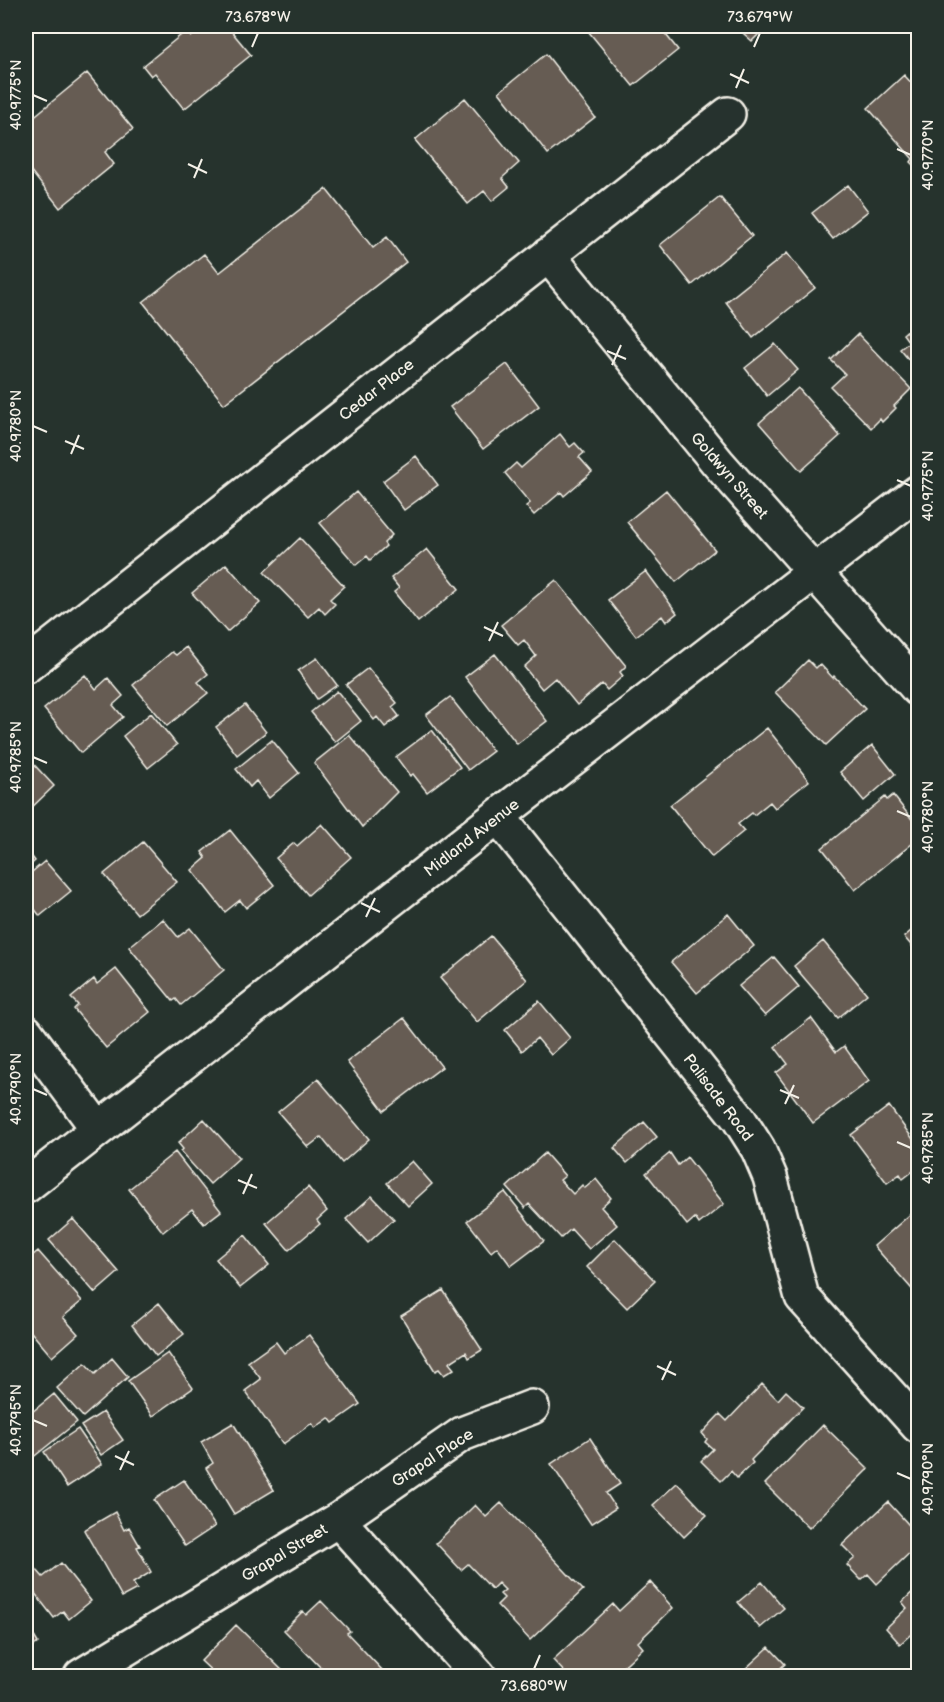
<svg xmlns="http://www.w3.org/2000/svg" width="944" height="1702" font-family="'Balsamiq Sans',sans-serif">
	<style>
		.building { fill: #665b52; stroke: #f4f1e8; stroke-width: 1.5 }
		.lines { fill: none; stroke-linecap: round; stroke-linejoin: round }
		.minor-casing { stroke: #f4f1e8; stroke-width: 38 }
		.minor { stroke: #26332d; stroke-width: 33 }
		.ticks { fill: none; stroke: #f4f1e8; stroke-width: 2 }
		.labels { text-anchor: middle; stroke-width: 4.5; stroke-linejoin: round; paint-order: stroke }
		.street-label { font-size: 16px; fill: #f4f1e8; stroke: #26332d }
		.neatline { fill: none; stroke: #f4f1e8; stroke-width: 2 }
		.ticks-label { font-size: 15px; text-anchor: middle; fill: #f4f1e8 }
	</style>
	<rect width="100%" height="100%" fill="#26332d"/>
	<filter id="ink" filterUnits="userSpaceOnUse"><feTurbulence type="fractalNoise" baseFrequency=".0167" numOctaves="2"/><feDisplacementMap in="SourceGraphic" scale="12" xChannelSelector="R" yChannelSelector="G"/><feConvolveMatrix kernelMatrix="1 2 1 2 8 2 1 2 1" color-interpolation-filters="sRGB"/></filter>
	<g filter="url(#ink)">
		<path class="building" d="M205 26H227L251 55 184 109 155 73 151 76 143 66 186 31 191 37Z
			M584 26H659L678 50 633 86Z
			M735 26H767L752 41Z
			M546 54 595 117 548 154 499 92Z
			M87 73 133 129 105 152 114 164 60 208 26 165V123Z
			M904 75 918 90V169L911 162 913 159 868 108Z
			M465 98 519 163 502 178 509 187 492 201 484 191 468 204 415 140Z
			M848 185 868 211 833 239 812 213Z
			M326 189 373 248 387 237 406 262 224 404 143 302 204 254 219 273Z
			M720 197 752 236 692 285 660 245Z
			M787 253 815 288 753 338 726 302Z
			M918 321V371L900 349 909 342 903 334Z
			M858 334 911 389 894 406 896 408 882 422 880 419 871 428 831 387 845 374 831 360Z
			M775 344 798 370 767 396 745 368Z
			M507 364 539 406 483 449 450 407Z
			M798 388 840 436 801 471 759 423Z
			M560 434 570 447 575 443 584 453 579 457 592 472 564 496 561 492 534 515 526 506 530 503 505 473 516 463 521 468Z
			M416 456 438 485 404 510 383 481Z
			M666 490 715 550 676 582 627 522Z
			M356 492 392 535 384 543 386 546 370 560 367 556 356 565 320 523Z
			M300 538 344 586 330 599 335 604 325 614 319 607 308 617 264 572Z
			M427 549 459 589 418 622 394 592 399 588 391 578Z
			M226 564 260 603 227 632 192 593Z
			M646 571 677 613 666 622 662 616 636 636 608 600Z
			M556 580 626 666 620 672 623 676 607 690 602 684 577 705 555 678 542 689 524 667 536 656 524 640 518 645 501 625Z
			M186 647 208 674 198 682 208 693 167 726 133 685 172 652 176 655Z
			M495 654 547 721 517 744 465 677Z
			M317 658 337 685 317 699 298 671Z
			M808 660 816 668 820 664 833 678 834 676 865 709 826 745 775 692Z
			M368 668 397 703 392 707 399 716 385 727 377 717 374 720 346 685Z
			M85 675 96 689 108 678 123 696 113 705 123 717 81 753 44 709Z
			M337 691 361 721 335 742 311 712Z
			M450 697 493 751 468 770 426 715Z
			M245 705 266 732 237 755 216 727Z
			M151 713 177 745 148 768 123 736Z
			M767 728 809 781 775 808 770 802 754 815 752 813 738 824 744 831 712 857 670 805Z
			M432 730 460 767 427 792 413 774 410 776 396 757Z
			M349 735 397 792 362 827 314 763Z
			M272 740 299 773 269 798 256 781 250 787 236 769Z
			M872 745 895 774 864 801 840 772Z
			M26 756 54 786 26 813Z
			M893 795 918 827 913 833 918 839 855 890 822 848 885 797 887 800Z
			M322 824 351 857 308 895 276 858 294 843 297 846Z
			M230 830 274 885 246 908 240 900 225 912 192 870 206 858 202 852Z
			M143 842 177 882 137 914 104 874Z
			M26 849 35 861 26 869Z
			M45 861 71 891 40 916 26 898V877Z
			M728 914 754 946 697 993 671 962Z
			M163 919 178 937 190 928 224 970 181 1005 176 999 173 1001 129 947Z
			M918 925V953L904 937Z
			M491 936 527 980 477 1022 440 978Z
			M823 941 867 994 838 1018 794 966Z
			M774 957 799 987 765 1016 739 986Z
			M116 969 150 1012 106 1048 74 1009 78 1005 71 998 94 979 97 984Z
			M539 1001 570 1038 551 1055 537 1038 522 1051 505 1030Z
			M404 1018 442 1067 384 1111 347 1062Z
			M811 1018 836 1052 844 1046 869 1081 813 1123 776 1073 788 1064 775 1047Z
			M318 1079 369 1139 342 1163 321 1137 308 1147 278 1112Z
			M889 1106 918 1146V1162L915 1165 917 1168 903 1179 900 1174 887 1183 851 1135Z
			M204 1119 239 1158 210 1184 180 1151 183 1149 178 1143Z
			M644 1122 657 1137 627 1163 614 1148Z
			M175 1152 221 1211 204 1224 192 1209 163 1232 129 1189Z
			M545 1153 565 1176 560 1180 573 1194 582 1185 585 1188 596 1179 611 1198 601 1207 617 1225 589 1249 571 1229 561 1238 529 1204 525 1208 507 1187Z
			M670 1153 678 1165 687 1157 724 1204 699 1224 695 1218 687 1225 646 1173Z
			M412 1161 432 1184 408 1206 387 1183Z
			M308 1187 327 1211 317 1220 320 1224 289 1250 266 1223Z
			M505 1192 544 1241 511 1266 497 1247 491 1252 467 1221Z
			M372 1196 394 1219 368 1243 346 1219Z
			M914 1211 918 1215V1296L874 1246Z
			M73 1219 119 1272 95 1293 49 1240Z
			M245 1235 269 1265 240 1288 216 1259Z
			M615 1239 655 1281 627 1308 587 1267Z
			M38 1251 82 1301 63 1317 78 1334 52 1357 26 1326V1261Z
			M443 1290 482 1350 469 1358 466 1352 449 1363 454 1369 444 1375 439 1369 435 1371 401 1316Z
			M159 1303 184 1334 156 1356 132 1325Z
			M309 1335 360 1404 333 1423 329 1418 315 1428 312 1423 283 1444 245 1391 261 1379 248 1362 276 1342 284 1353Z
			M168 1353 193 1388 153 1416 128 1381Z
			M112 1358 128 1377 83 1417 57 1388 85 1363 95 1374Z
			M762 1384 778 1400 786 1391 803 1407 751 1460 753 1463 737 1478 731 1471 721 1481 701 1461 713 1449 705 1442 707 1439 702 1433 720 1414 727 1421Z
			M54 1394 77 1422 26 1463V1417Z
			M103 1412 123 1440 101 1455 81 1426Z
			M233 1423 274 1490 234 1514 206 1468 213 1463 201 1442Z
			M823 1425 868 1469 809 1528 765 1484Z
			M78 1429 102 1464 67 1487 44 1452Z
			M590 1438 620 1484 606 1493 616 1508 591 1524 551 1464Z
			M184 1480 215 1526 185 1546 154 1500Z
			M677 1483 707 1515 684 1537 653 1505Z
			M888 1502 918 1535V1545L877 1584 868 1574 861 1580 847 1565 855 1558 842 1545Z
			M501 1503 583 1590 530 1640 497 1605 504 1598 500 1594 505 1590 498 1583 492 1589 468 1564 461 1570 436 1543 475 1505 486 1517Z
			M115 1512 124 1530 129 1527 140 1546 137 1547 151 1572 133 1583 137 1589 122 1597 84 1530Z
			M61 1563 91 1601 69 1619 63 1611 54 1618 30 1587 33 1584 27 1576 36 1569 43 1577Z
			M650 1582 673 1608 638 1642 643 1648 613 1676H568L553 1660 613 1604 619 1611Z
			M762 1582 784 1608 760 1628 738 1602Z
			M918 1587V1628L900 1644 886 1628 907 1608 902 1602Z
			M321 1601 350 1631 347 1633 383 1671 377 1676H317L323 1670 284 1630 303 1611 306 1615Z
			M26 1623 38 1643 26 1651Z
			M236 1625 288 1676H217L201 1661Z
			M769 1647 785 1664 772 1676H748L743 1671Z"/>
		<g class="lines">
			<defs>
				<path id="minor" d="M548 255 718 463 918 689
					M26 666 728 114
					M498 816 739 1119 758 1149 770 1177 802 1297 918 1426
					M26 1032 98 1129
					M26 1186 498 816 918 492
					M338 1520 479 1676
					M81 1676 338 1520 462 1434 532 1407"/>
			</defs>
			<use href="#minor" class="minor-casing"/>
			<use href="#minor" class="minor"/>
		</g>
	</g>
	<path class="ticks" d="M252 47 258 33M754 47 760 33M730 74 749 83M736 88 744 69M33 95 47 101M897 149 911 155M188 164 207 173M194 178 202 159M607 351 626 359M612 365 621 345M33 426 47 432M65 441 84 449M71 454 79 435M897 480 911 486M484 627 503 636M489 641 498 622M33 757 47 763M897 811 911 817M361 903 380 912M366 917 375 898M33 1089 47 1095M780 1090 799 1098M785 1104 794 1085M897 1142 911 1148M238 1180 257 1188M243 1194 252 1174M657 1366 676 1375M662 1380 671 1361M33 1420 47 1426M115 1456 134 1465M120 1470 129 1451M897 1473 911 1479M534 1669 540 1655"/>
	<g class="labels">
		<g class="street-label">
			<text transform="translate(376 389) rotate(-38)" y="6">Cedar Place</text>
			<text transform="translate(730 475) rotate(49)" y="6">Goldwyn Street</text>
			<text transform="translate(471 837) rotate(-38)" y="6">Midland Avenue</text>
			<text transform="translate(719 1097) rotate(53)" y="6">Palisade Road</text>
			<text transform="translate(432 1457) rotate(-33)" y="6">Grapal Place</text>
			<text transform="translate(284 1552) rotate(-31)" y="6">Grapal Street</text>
		</g>
	</g>
	<rect width="944" height="1702" fill="none" stroke="#26332d" stroke-width="66"/>
	<rect x="33" y="33" width="878" height="1636" class="neatline"/>
	<g class="ticks-label">
		<text x="258" y="22">73.678°W</text>
		<text x="760" y="22">73.679°W</text>
		<text transform="translate(16 95) rotate(-90)" y="5">40.9775°N</text>
		<text transform="translate(928 155) rotate(-90)" y="5">40.9770°N</text>
		<text transform="translate(16 426) rotate(-90)" y="5">40.9780°N</text>
		<text transform="translate(928 486) rotate(-90)" y="5">40.9775°N</text>
		<text transform="translate(16 757) rotate(-90)" y="5">40.9785°N</text>
		<text transform="translate(928 817) rotate(-90)" y="5">40.9780°N</text>
		<text transform="translate(16 1089) rotate(-90)" y="5">40.9790°N</text>
		<text transform="translate(928 1148) rotate(-90)" y="5">40.9785°N</text>
		<text transform="translate(16 1420) rotate(-90)" y="5">40.9795°N</text>
		<text transform="translate(928 1479) rotate(-90)" y="5">40.9790°N</text>
		<text x="534" y="1691">73.680°W</text>
	</g>
</svg>
